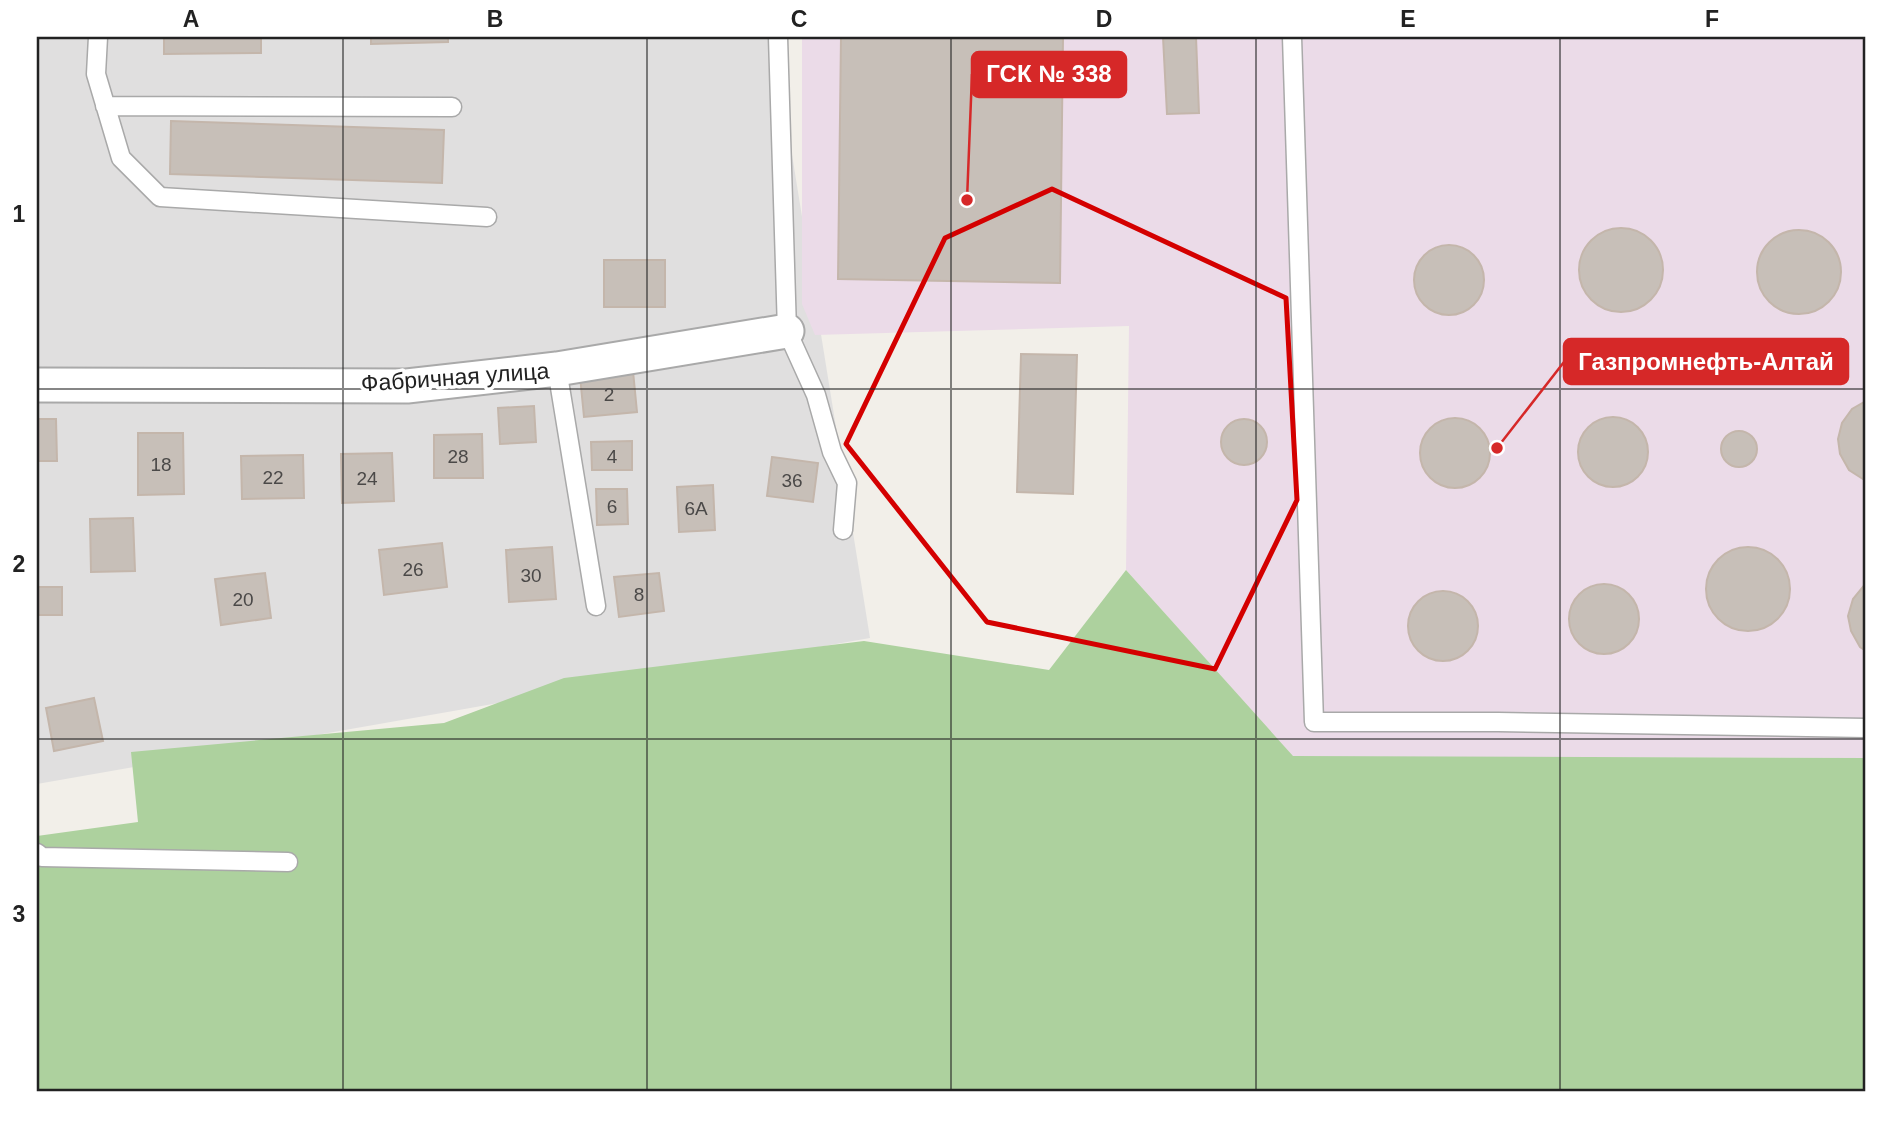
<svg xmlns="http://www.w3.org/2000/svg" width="1903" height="1128" font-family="Arial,sans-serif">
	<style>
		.residential { fill: #e0dfdf }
		.industrial { fill: #ebdbe8 }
		.forest { fill: #add19e }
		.building { fill: #c7bfb8; stroke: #c4b6ab; stroke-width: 2 }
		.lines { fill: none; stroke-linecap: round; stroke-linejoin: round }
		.lane-casing { stroke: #a9a9a9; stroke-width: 21 }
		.street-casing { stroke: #a9a9a9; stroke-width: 37 }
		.lane { stroke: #fff; stroke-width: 18 }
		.street { stroke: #fff; stroke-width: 33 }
		.marked { fill: none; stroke: #d40000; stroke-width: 5; stroke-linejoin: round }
		.grid { fill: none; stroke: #222; stroke-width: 2; stroke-opacity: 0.55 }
		.labels { text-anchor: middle; stroke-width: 7; stroke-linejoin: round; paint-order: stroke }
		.number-label { font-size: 19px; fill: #4b4948 }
		.street-label { font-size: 23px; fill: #222; stroke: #fff }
		.leader { fill: none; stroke: #d62828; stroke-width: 2.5 }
		.callout-dot { fill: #d62828; stroke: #fff; stroke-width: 2.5 }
		.callout { fill: #d62828; stroke: #d62828; stroke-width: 2.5 }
		.callout-label { font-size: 24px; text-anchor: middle; font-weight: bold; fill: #fff }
		.neatline { fill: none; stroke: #222; stroke-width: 2.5 }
		.grid-label { font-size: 23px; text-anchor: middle; font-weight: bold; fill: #222 }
	</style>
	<rect width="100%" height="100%" fill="#f2efe9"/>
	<path class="residential" d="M37 37H773L870 638 37 784Z"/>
	<path class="industrial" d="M802 37H1866V758L1293 757 1126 570 1129 326 815 335 802 304Z"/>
	<path class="forest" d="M1126 570 1293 756 1866 758V1091H37V836L138 822 131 752 444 723 564 678 864 641 1049 670Z"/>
	<path class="building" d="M164 37H261V53L164 54Z
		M371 37H448V42L371 44Z
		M841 37H1063L1060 283 838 279Z
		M1163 37H1196L1199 113 1167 114Z
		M171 121 444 130 442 183 170 174Z
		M1579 270a42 42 0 1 1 84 0a42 42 0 1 1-84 0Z
		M1757 272a42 42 0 1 1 84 0a42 42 0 1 1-84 0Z
		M1414 280a35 35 0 1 1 70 0a35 35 0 1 1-70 0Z
		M604 260H665V307H604Z
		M1021 354 1077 355 1073 494 1017 492Z
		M633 371 637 412 584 417 580 376Z
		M1866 401V481L1849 470 1840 454 1838 439 1842 423 1852 409Z
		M534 406 536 442 500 444 498 408Z
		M1578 452a35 35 0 1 1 70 0a35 35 0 1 1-70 0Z
		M1420 453a35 35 0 1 1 70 0a35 35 0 1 1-70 0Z
		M1221 442a23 23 0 1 1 46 0a23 23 0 1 1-46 0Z
		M37 419H56L57 461H37Z
		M1721 449a18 18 0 1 1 36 0a18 18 0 1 1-36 0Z
		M138 433H183L184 494 138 495Z
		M482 434 483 478H434V435Z
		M632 441V470H592L591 442Z
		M392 453 394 501 342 503 341 454Z
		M303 455 304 498 242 499 241 456Z
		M772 457 818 463 813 502 767 496Z
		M713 485 715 530 679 532 677 487Z
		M596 489H627L628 524 597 525Z
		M133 518 135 571 91 572 90 519Z
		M442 543 447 587 384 595 379 550Z
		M1706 589a42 42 0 1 1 84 0a42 42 0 1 1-84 0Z
		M552 547 556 599 509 602 506 550Z
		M265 573 271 618 221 625 215 579Z
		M659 573 664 611 619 617 614 577Z
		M1866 583V651L1860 647 1851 631 1848 616 1853 599Z
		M1569 619a35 35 0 1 1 70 0a35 35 0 1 1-70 0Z
		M37 587H62V615H37Z
		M1408 626a35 35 0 1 1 70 0a35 35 0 1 1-70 0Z
		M94 698 103 741 54 751 46 708Z"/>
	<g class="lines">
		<defs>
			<path id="lane" d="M98 37 96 74 121 158 160 197 487 217
				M778 37 787 331 816 395 832 452 847 483 843 530
				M1292 37 1314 722H1498L1866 728
				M105 106 452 107
				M557 369 596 606
				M37 853 42 857 288 862"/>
			<path id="street" d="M37 385 407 386 557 369 787 331"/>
		</defs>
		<use href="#lane" class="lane-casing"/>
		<use href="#street" class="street-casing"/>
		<use href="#lane" class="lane"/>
		<use href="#street" class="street"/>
	</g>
	<path class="marked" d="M1052 189 1286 298 1297 500 1215 669 987 622 846 444 945 238Z"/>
	<path class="grid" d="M343 37V1091M647 37V1091M951 37V1091M1256 37V1091M1560 37V1091M37 389H1866M37 739H1866"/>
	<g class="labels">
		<g class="number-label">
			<text x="609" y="401">2</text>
			<text x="458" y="463">28</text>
			<text x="612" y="463">4</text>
			<text x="161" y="471">18</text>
			<text x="273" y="484">22</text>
			<text x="367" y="485">24</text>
			<text x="792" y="487">36</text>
			<text x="612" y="513">6</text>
			<text x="696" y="515">6А</text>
			<text x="413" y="576">26</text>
			<text x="531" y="582">30</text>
			<text x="639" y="601">8</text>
			<text x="243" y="606">20</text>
		</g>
		<g class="street-label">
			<text transform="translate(455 377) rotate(-4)" y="8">Фабричная улица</text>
		</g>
	</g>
	<path class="leader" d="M967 200L972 74M1497 448L1564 362"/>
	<g class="callout-dot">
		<circle cx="967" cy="200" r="7"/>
		<circle cx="1497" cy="448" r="7"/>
	</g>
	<g class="callout">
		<rect x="972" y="52" width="154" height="45" rx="7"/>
		<rect x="1564" y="339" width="284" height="45" rx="7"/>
	</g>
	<g class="callout-label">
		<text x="1049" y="82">ГСК № 338</text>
		<text x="1706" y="370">Газпромнефть-Алтай</text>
	</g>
	<rect width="1903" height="1128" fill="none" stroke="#ffffff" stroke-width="77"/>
	<rect x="38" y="38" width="1826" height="1052" class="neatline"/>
	<g class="grid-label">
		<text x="191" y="27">A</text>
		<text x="495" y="27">B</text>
		<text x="799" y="27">C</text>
		<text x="1104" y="27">D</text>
		<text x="1408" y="27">E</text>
		<text x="1712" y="27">F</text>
		<text x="19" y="222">1</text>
		<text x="19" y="572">2</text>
		<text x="19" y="922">3</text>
	</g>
</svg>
